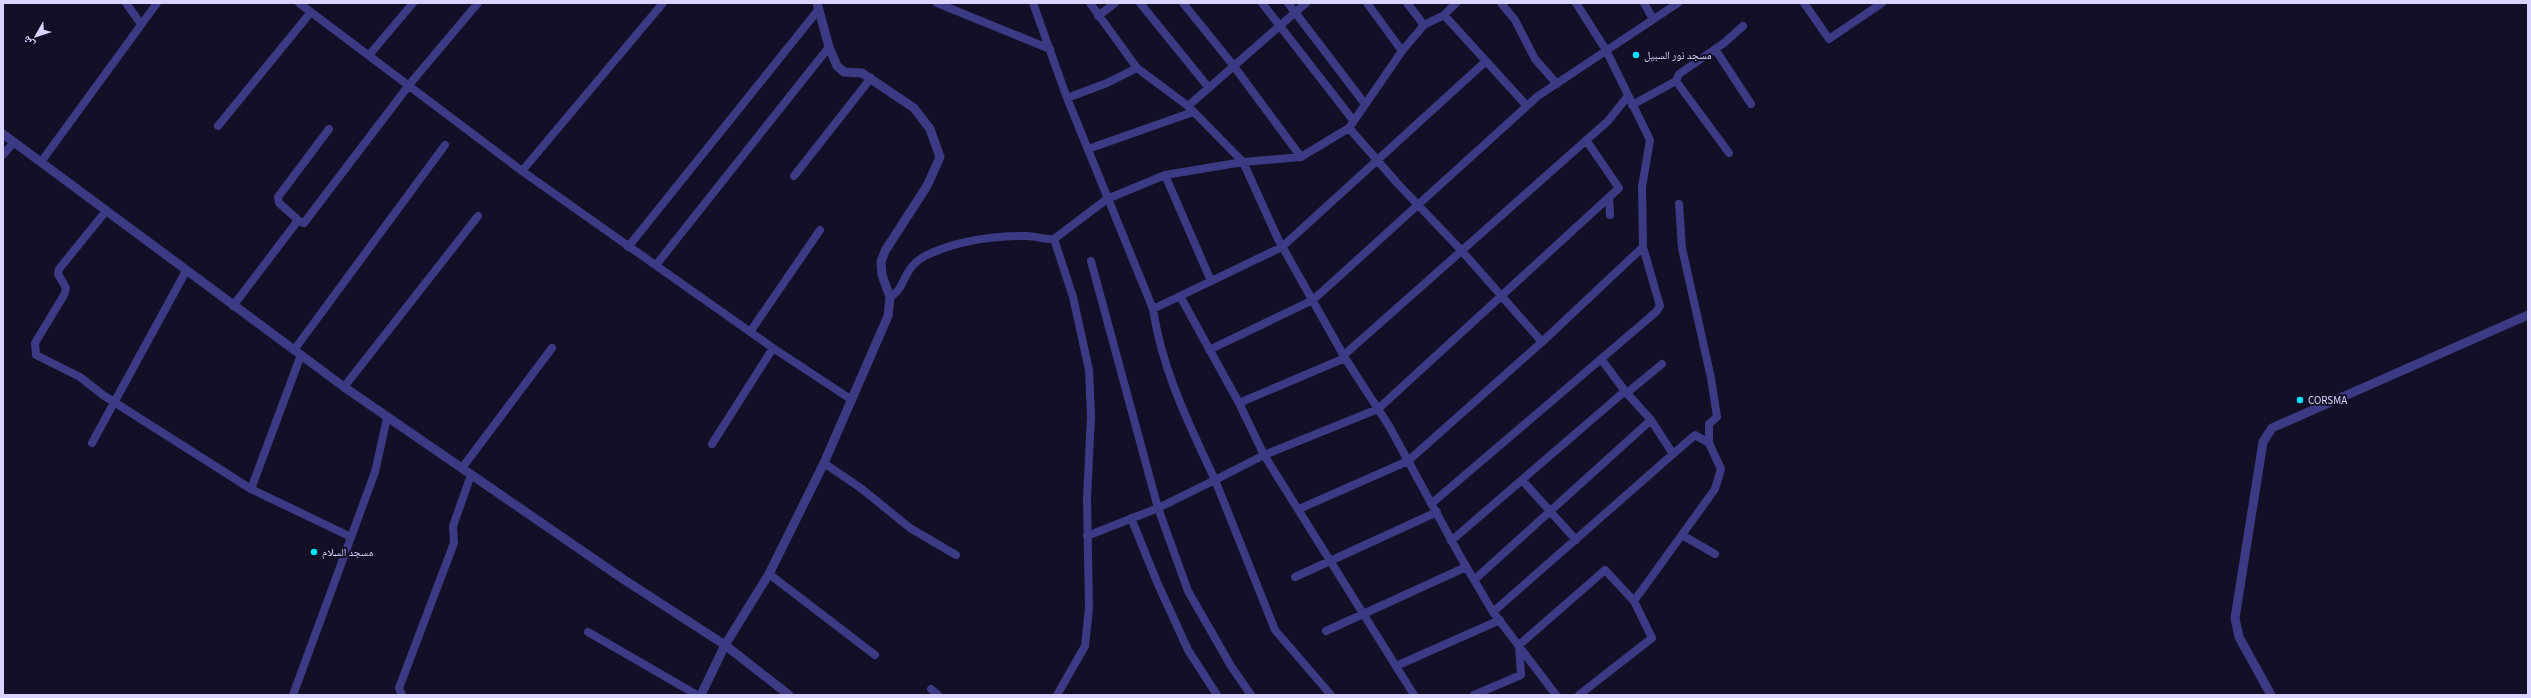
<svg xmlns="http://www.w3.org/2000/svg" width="2531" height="698" font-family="'Source Sans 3','Noto Naskh Arabic',sans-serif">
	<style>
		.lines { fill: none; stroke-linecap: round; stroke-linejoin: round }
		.minor { stroke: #3d3a85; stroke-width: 8 }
		.tertiary { stroke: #3d3a85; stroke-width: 9 }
		.poi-dot { fill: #00e5ff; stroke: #130f26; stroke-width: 1.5 }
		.labels { text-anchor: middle; stroke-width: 4; stroke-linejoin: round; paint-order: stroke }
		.poi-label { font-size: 11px; fill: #d9d4ff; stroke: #130f26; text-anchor: start }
	</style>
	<rect width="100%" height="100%" fill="#130f26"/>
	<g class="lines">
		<path class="minor" d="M126 3 141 24
			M299 3 522 171 773 348 852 400
			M937 3 1050 49
			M1033 3 1067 98 1153 309C1162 370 1189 424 1215 480L1158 508 1087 536
			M1090 3 1137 68 1188 106 1243 162 1278 239 1345 358 1389 426 1460 556 1493 612 1556 695
			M1140 3 1209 88
			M1183 3 1233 65 1301 157
			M1262 3 1353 120
			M1288 3 1365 104
			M1367 3 1402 51
			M1407 3 1424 25
			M1501 3 1515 20 1535 59 1557 84
			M1644 3 1653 19
			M1804 3 1829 39 1882 3
			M1444 15 1527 106
			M1098 16 1115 3
			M1715 49 1751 104
			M370 54 413 3
			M1676 81 1729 153
			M1067 98 1107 83 1137 68
			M1632 105 1676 81 1679 74 1724 43 1743 26
			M1188 106 1306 3
			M218 126 311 12
			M1349 128 1398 184 1461 250 1542 342
			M1088 149 1193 112
			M3 155 14 142
			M41 162 157 3
			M522 171 663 3
			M1165 175 1211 281
			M794 176 871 78
			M1609 198 1610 215
			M106 211 59 269 58 274 66 288 64 295 35 343 36 355 80 377 103 395 251 489 351 537
			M297 220 304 223 409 85 478 3
			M1054 239 1073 297 1089 370 1091 416 1087 499 1089 608 1085 646 1057 695
			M628 247 819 9
			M1091 261 1158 508 1188 591 1231 666 1251 695
			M656 265 829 47
			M1180 296 1239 403 1264 455 1414 695
			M890 297C906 289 902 268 925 256 956 241 993 236 1027 236 1037 236 1044 240 1054 239L1107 199 1165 175 1243 162 1301 157 1349 128 1402 51 1424 25 1444 15 1456 3
			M233 306 296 223V218L279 203 278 197 329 129
			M1153 309 1282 247 1485 62
			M750 332 820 230
			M294 350 445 145
			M1209 350 1313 300 1538 96 1678 3
			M1344 355 1608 121 1628 96
			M1601 359 1625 391
			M344 387 478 216
			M1628 392 1662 364
			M1239 403 1345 358
			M92 443 186 271
			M712 444 773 348
			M1673 454 1695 435 1709 443
			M824 463 862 489 910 528 956 555
			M462 468 552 348
			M1522 480 1576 540
			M251 489 301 355
			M1431 504 1656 312 1660 306 1643 247 1642 187 1650 140 1606 50 1576 3
			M1299 509 1408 461 1542 342 1643 247
			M1131 518 1157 582 1188 650 1217 695
			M1682 535 1715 554
			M1451 541 1625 391 1651 420 1474 580
			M769 574 875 655
			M1295 577 1437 512
			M1493 612 1673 454 1651 420
			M1326 631 1466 567
			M588 632 697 695
			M1396 666 1500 620
			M931 689 938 695
			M293 695 375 472 387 418
			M402 695 399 688 454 543 453 526 471 475
			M1331 695 1275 630 1215 480 1264 455 1378 409 1619 188 1586 140
			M1474 695 1521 675 1519 645 1605 570 1634 601 1715 489 1721 469 1709 443V424L1717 417 1711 378 1682 248 1679 204
			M1579 695 1652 638 1634 601"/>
		<path class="tertiary" d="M3 134 344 387 623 579 725 645 789 695
			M701 695 725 645 769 574 824 463 888 316 890 297 882 275 881 262 885 251 927 186 940 157 930 129 914 108 862 73 844 72 837 66 829 47 817 3
			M2271 695 2239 637 2235 618 2263 442 2272 428 2528 315"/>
	</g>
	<g class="poi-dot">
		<circle cx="1636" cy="55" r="4"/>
		<circle cx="2300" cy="400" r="4"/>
		<circle cx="314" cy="552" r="4"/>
	</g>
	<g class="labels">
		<g class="poi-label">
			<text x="1644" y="59">مسجد نور السبيل</text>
			<text x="2308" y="404">CORSMA</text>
			<text x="322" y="556">مسجد السلام</text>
		</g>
	</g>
	<rect width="2531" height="698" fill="none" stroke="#d9d4ff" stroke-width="8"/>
	<g transform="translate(36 36) rotate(231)" stroke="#130f26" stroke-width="3" paint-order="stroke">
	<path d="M0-3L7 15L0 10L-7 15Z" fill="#d9d4ff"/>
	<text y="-6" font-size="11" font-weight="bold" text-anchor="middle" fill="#d9d4ff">ش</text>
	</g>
</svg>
